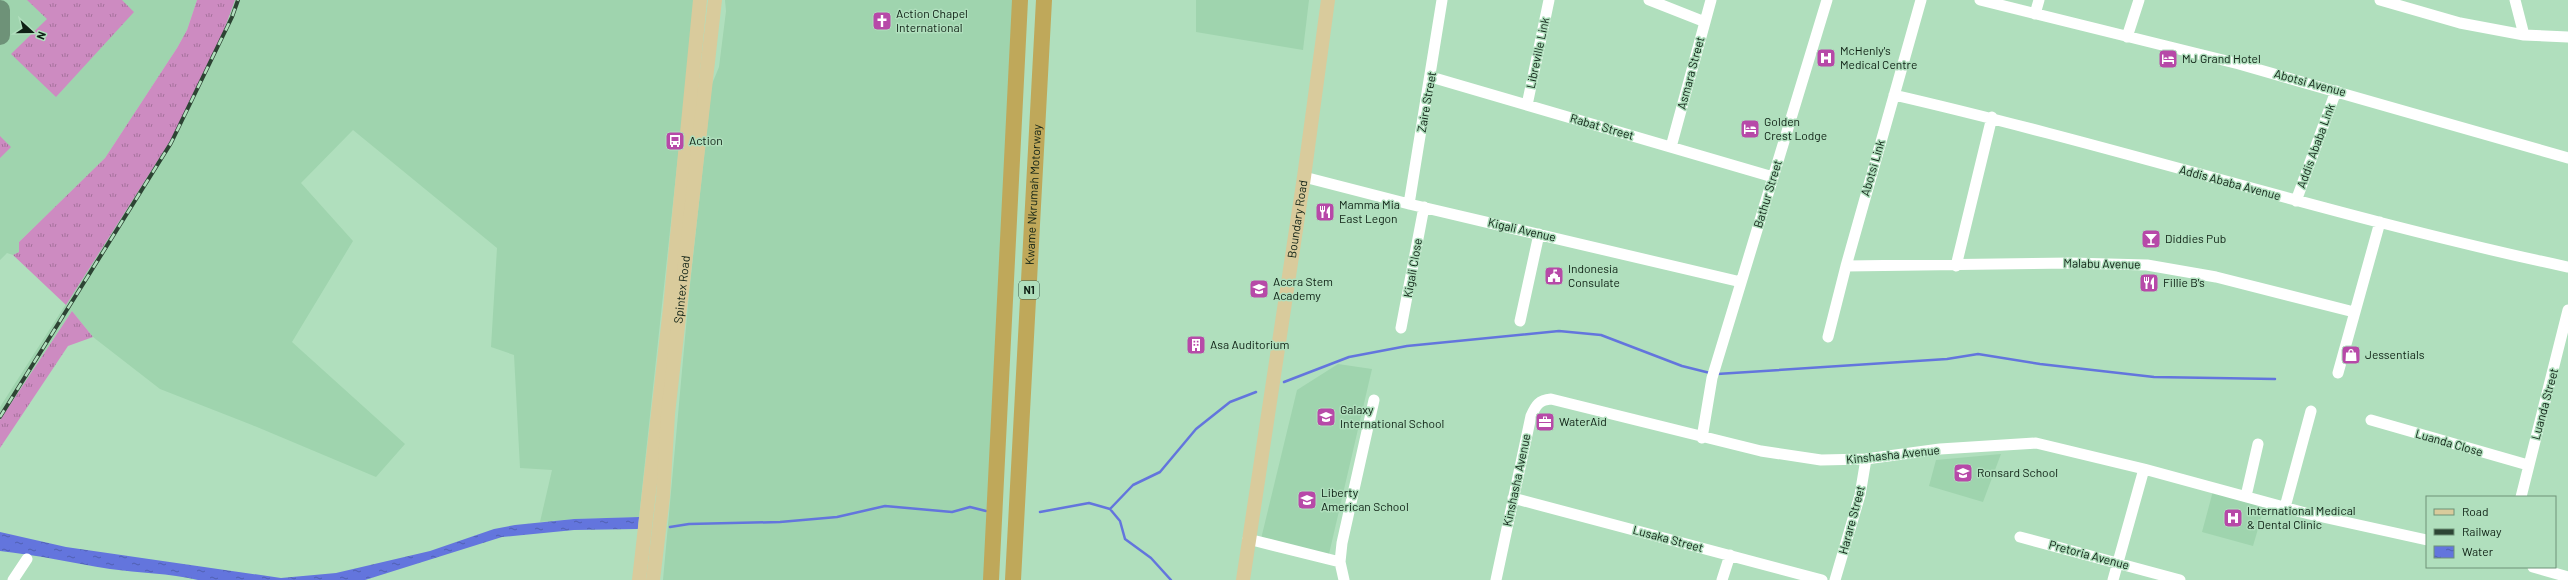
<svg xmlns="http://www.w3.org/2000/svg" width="2568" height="580" font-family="Barlow,sans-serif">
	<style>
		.built { fill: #9fd4ae }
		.grass { fill: url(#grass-tufts) }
		.water { fill: url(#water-ripples) }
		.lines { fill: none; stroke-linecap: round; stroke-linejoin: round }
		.stream { stroke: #6375dd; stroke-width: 2.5 }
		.taxiway { stroke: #6e9278; stroke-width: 20 }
		.minor { stroke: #fff; stroke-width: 11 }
		.major { stroke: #d9cb9c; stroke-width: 14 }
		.highway { stroke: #bfa85a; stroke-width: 16 }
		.rail-casing { stroke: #2d4434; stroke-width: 4 }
		.rail { stroke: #b0dfbd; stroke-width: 2.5; stroke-dasharray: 8; stroke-linecap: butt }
		.labels { text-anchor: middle; stroke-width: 3; stroke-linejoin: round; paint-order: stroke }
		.shield { fill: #b0dfbd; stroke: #3f5947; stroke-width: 1 }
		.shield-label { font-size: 11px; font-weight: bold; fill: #0e2014 }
		.poi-label { font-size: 12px; fill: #0e2014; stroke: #b0dfbd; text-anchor: start }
		.street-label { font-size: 12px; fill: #0e2014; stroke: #b0dfbd }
	</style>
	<defs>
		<pattern id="grass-tufts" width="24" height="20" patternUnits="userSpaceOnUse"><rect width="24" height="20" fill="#cd8bc1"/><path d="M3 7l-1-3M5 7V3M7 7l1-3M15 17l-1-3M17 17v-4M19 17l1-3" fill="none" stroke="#a5719c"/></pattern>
		<pattern id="water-ripples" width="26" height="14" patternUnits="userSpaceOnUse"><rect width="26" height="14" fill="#6375dd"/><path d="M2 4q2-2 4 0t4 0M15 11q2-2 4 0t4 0" fill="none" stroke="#5060b2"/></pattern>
	</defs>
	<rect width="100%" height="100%" fill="#b0dfbd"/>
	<path class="built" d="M0 0H197L187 30 177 48 105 158 19 242V252L13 255 7 253 0 260Z
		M235 0H695L639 517 574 519 540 522 552 470 520 468 514 355 491 347 497 248 353 130 301 183 353 241 292 342 405 444 376 477 252 425 160 389 93 337 72 311 0 420V407L174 135 213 60Z
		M725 0H1015L988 580H663L689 294 712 84 719 67 726 11Z
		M1196 0H1309L1303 50 1196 32Z
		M1338 364 1372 369 1329 554 1261 539 1297 390Z
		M2001 454 1983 502 1929 486 1936 460Z
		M2213 491 2265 505 2253 546 2202 532Z"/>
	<path class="grass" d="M27 0H122L134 12 56 97 11 54 47 19Z
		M197 0H235L213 60 174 135 66 305 13 255 19 252V242L105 158 177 48 187 30Z
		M0 136 11 147 0 158Z
		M72 311 93 337 68 346 0 448V420Z"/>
	<path class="water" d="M639 517 638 529 574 530 502 537 365 580H198C169 573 139 573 110 569 73 563 37 555 0 551V532L66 547 281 578 336 573 430 551 494 529 515 525 574 519Z"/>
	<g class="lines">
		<path class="stream" d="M1717 374 1947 359 1978 354 2040 364 2154 377 2275 379
			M1284 382 1349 357 1407 346 1559 331 1601 335 1682 366 1710 373
			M1110 509 1120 521 1125 539 1151 558 1171 580
			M1040 512 1089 503 1110 509 1133 485 1160 472 1196 429 1230 402 1256 392
			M670 527 689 524 780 522 837 517 885 506 952 512 970 507 986 511"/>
		<path class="taxiway" d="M0 10V35"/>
		<path class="minor" d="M1649 0 1705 22
			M1980 0 2239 64 2568 158
			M2380 0 2460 23 2524 35 2568 37
			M2515 0 2524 35
			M2035 14 2039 0
			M2127 37 2139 0
			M1431 77 1773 177
			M1894 95C2120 147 2341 219 2568 267
			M1527 105 1549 0
			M1671 147 1711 0
			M1304 177 1409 204 1741 282
			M2296 201 2336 91
			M1409 204 1442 0
			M1846 266 2071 263 2147 265 2216 277 2354 312
			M1956 266 1992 117
			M1520 321 1539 234
			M1401 328 1424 207
			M1828 337 1846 266 1921 0
			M2338 373 2380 222
			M2371 420 2528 465
			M1702 438 1712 378 1827 0
			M2246 496 2258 444
			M2521 497 2568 310
			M1513 498 1822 580
			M2285 507 2311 411
			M2020 537 2180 580
			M1248 539 1340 562
			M2533 567 2568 577
			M13 580 27 559
			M1344 580 1340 562 1342 543 1374 400
			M1496 580 1531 416C1536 405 1539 400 1551 399L1761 451 1821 460 1866 459 1940 449 2036 443 2144 469 2309 514 2427 540
			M1722 580 1730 555
			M1835 580 1860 495 1866 459
			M2113 580 2144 469"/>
		<g class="major">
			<path d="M639 580 670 308 700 0"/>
			<path id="s1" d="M653 580 663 497 668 414 715 0"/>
			<path id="s2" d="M1243 580 1304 177 1328 0"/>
		</g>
		<g class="highway">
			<path d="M991 580 1020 0"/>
			<path id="s3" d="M1013 580 1044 0"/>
		</g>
		<defs>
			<path id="rail" d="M0 417 171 143 232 17 238 0"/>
		</defs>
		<use href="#rail" class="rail-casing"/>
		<use href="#rail" class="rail"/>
	</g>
	<defs>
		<symbol id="church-square" viewBox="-11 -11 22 22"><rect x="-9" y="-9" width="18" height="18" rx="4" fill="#b749a8" stroke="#b0dfbd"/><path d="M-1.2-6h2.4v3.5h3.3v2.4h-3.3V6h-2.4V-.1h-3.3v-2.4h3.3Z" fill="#fff"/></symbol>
		<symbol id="hospital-square" viewBox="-11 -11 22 22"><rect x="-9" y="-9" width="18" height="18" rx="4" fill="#b749a8" stroke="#b0dfbd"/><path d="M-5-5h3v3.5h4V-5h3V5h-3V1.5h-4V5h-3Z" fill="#fff"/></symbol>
		<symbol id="hotel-square" viewBox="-11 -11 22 22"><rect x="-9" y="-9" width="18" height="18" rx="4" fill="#b749a8" stroke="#b0dfbd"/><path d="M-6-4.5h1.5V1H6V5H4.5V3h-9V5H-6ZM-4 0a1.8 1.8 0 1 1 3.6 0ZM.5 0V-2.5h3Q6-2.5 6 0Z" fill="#fff"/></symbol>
		<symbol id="bus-square" viewBox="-11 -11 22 22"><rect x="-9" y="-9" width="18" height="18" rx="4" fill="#b749a8" stroke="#b0dfbd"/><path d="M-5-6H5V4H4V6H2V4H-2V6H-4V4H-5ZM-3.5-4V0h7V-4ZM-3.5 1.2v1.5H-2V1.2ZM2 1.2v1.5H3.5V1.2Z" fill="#fff"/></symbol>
		<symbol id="restaurant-square" viewBox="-11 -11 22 22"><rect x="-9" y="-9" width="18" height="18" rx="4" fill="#b749a8" stroke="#b0dfbd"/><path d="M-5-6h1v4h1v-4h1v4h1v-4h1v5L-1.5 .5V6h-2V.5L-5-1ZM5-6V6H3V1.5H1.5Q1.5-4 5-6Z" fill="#fff"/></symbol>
		<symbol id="bar-square" viewBox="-11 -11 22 22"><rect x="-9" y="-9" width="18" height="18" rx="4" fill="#b749a8" stroke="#b0dfbd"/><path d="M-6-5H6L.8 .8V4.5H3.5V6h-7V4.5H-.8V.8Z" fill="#fff"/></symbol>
		<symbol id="civic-square" viewBox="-11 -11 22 22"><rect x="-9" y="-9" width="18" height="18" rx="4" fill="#b749a8" stroke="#b0dfbd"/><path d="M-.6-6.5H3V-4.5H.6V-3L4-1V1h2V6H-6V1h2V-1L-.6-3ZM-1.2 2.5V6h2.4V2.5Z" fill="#fff"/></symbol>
		<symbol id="school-square" viewBox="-11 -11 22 22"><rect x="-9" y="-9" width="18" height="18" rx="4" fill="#b749a8" stroke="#b0dfbd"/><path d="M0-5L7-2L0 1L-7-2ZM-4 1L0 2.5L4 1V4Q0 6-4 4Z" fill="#fff"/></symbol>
		<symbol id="building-square" viewBox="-11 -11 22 22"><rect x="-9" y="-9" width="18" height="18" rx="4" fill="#b749a8" stroke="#b0dfbd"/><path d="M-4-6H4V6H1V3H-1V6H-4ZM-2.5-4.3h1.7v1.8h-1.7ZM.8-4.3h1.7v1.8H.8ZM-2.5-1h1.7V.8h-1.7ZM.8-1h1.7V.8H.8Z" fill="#fff"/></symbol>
		<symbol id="shop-square" viewBox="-11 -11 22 22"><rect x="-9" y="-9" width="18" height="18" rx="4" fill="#b749a8" stroke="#b0dfbd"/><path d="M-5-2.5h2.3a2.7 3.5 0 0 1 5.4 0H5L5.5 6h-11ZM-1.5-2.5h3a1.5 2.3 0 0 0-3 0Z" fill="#fff"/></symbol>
		<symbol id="office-square" viewBox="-11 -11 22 22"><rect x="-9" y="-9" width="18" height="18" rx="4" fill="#b749a8" stroke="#b0dfbd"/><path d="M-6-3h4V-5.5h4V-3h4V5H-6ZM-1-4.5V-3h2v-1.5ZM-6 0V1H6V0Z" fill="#fff"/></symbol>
	</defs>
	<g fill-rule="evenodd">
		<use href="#church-square" x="871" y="10" width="22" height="22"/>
		<use href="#hospital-square" x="1815" y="47" width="22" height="22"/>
		<use href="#hotel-square" x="2157" y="48" width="22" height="22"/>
		<use href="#hotel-square" x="1739" y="118" width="22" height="22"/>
		<use href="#bus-square" x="664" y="130" width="22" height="22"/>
		<use href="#restaurant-square" x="1314" y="201" width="22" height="22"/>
		<use href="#bar-square" x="2140" y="228" width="22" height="22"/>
		<use href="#civic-square" x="1543" y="265" width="22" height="22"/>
		<use href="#restaurant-square" x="2138" y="272" width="22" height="22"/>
		<use href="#school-square" x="1248" y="278" width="22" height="22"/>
		<use href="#building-square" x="1185" y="334" width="22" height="22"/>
		<use href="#shop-square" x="2340" y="344" width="22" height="22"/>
		<use href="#school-square" x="1315" y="406" width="22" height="22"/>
		<use href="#office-square" x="1534" y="411" width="22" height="22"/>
		<use href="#school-square" x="1952" y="462" width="22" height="22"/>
		<use href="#school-square" x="1296" y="489" width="22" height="22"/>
		<use href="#hospital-square" x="2222" y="507" width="22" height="22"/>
	</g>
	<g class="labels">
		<rect class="shield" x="1019" y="281" width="20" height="18" rx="3"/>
		<g class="shield-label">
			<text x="1029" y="294">N1</text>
		</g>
		<g class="poi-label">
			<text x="896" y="18">Action Chapel<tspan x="896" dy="14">International</tspan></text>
			<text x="1840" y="55">McHenly's<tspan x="1840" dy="14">Medical Centre</tspan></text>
			<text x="2182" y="63">MJ Grand Hotel</text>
			<text x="1764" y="126">Golden<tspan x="1764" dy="14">Crest Lodge</tspan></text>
			<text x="689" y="145">Action</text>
			<text x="1339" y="209">Mamma Mia<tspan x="1339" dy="14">East Legon</tspan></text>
			<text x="2165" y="243">Diddies Pub</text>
			<text x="1568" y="273">Indonesia<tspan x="1568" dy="14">Consulate</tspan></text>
			<text x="1273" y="286">Accra Stem<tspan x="1273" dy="14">Academy</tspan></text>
			<text x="2163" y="287">Fillie B's</text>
			<text x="1210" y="349">Asa Auditorium</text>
			<text x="2365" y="359">Jessentials</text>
			<text x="1340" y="414">Galaxy<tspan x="1340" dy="14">International School</tspan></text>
			<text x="1559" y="426">WaterAid</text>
			<text x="1977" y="477">Ronsard School</text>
			<text x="1321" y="497">Liberty<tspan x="1321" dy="14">American School</tspan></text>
			<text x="2247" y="515">International Medical<tspan x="2247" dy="14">&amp; Dental Clinic</tspan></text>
		</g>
		<g class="street-label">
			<text transform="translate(1538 53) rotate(-78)" y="4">Libreville Link</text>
			<text transform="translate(1691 73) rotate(-75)" y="4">Asmara Street</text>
			<text transform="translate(2310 83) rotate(15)" y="4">Abotsi Avenue</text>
			<text transform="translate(1427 102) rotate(-80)" y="4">Zaire Street</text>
			<text transform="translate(1602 127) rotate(16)" y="4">Rabat Street</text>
			<text transform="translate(2316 146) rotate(-70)" y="4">Addis Ababa Link</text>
			<text transform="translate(1873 168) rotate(-74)" y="4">Abotsi Link</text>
			<text transform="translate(2230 183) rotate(15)" y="4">Addis Ababa Avenue</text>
			<text dy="4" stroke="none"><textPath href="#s3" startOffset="386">Kwame Nkrumah Motorway</textPath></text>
			<text transform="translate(1768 194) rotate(-73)" y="4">Bathur Street</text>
			<text dy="4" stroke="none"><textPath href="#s2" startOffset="365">Boundary Road</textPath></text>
			<text transform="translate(1522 230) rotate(13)" y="4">Kigali Avenue</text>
			<text transform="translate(2102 264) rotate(1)" y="4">Malabu Avenue</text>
			<text transform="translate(1413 268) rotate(-80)" y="4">Kigali Close</text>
			<text dy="4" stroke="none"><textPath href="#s1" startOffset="292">Spintex Road</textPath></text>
			<text transform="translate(2545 404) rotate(-75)" y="4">Luanda Street</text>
			<text transform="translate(2449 443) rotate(16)" y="4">Luanda Close</text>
			<text transform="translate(1893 455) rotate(-6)" y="4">Kinshasha Avenue</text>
			<text transform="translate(1517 480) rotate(-78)" y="4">Kinshasha Avenue</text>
			<text transform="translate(1852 520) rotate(-75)" y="4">Harare Street</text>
			<text transform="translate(1668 539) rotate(15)" y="4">Lusaka Street</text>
			<text transform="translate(2089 555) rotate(15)" y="4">Pretoria Avenue</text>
		</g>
	</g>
	<rect x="2426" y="496" width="130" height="72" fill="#b0dfbd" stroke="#6f9379"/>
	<rect x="2434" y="509" width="20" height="6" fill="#d9cb9c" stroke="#6f9379"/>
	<text x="2462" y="516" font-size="12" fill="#0e2014">Road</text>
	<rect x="2434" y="529" width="20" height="6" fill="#2d4434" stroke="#6f9379"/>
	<text x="2462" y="536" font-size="12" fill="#0e2014">Railway</text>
	<rect x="2434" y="546" width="20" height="12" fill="url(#water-ripples)" stroke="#6f9379"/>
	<text x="2462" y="556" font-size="12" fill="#0e2014">Water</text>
	<g transform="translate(32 32) rotate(111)" stroke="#b0dfbd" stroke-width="3" paint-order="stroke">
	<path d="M0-3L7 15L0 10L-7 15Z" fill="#0e2014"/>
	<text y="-6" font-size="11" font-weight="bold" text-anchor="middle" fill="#0e2014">N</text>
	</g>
</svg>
